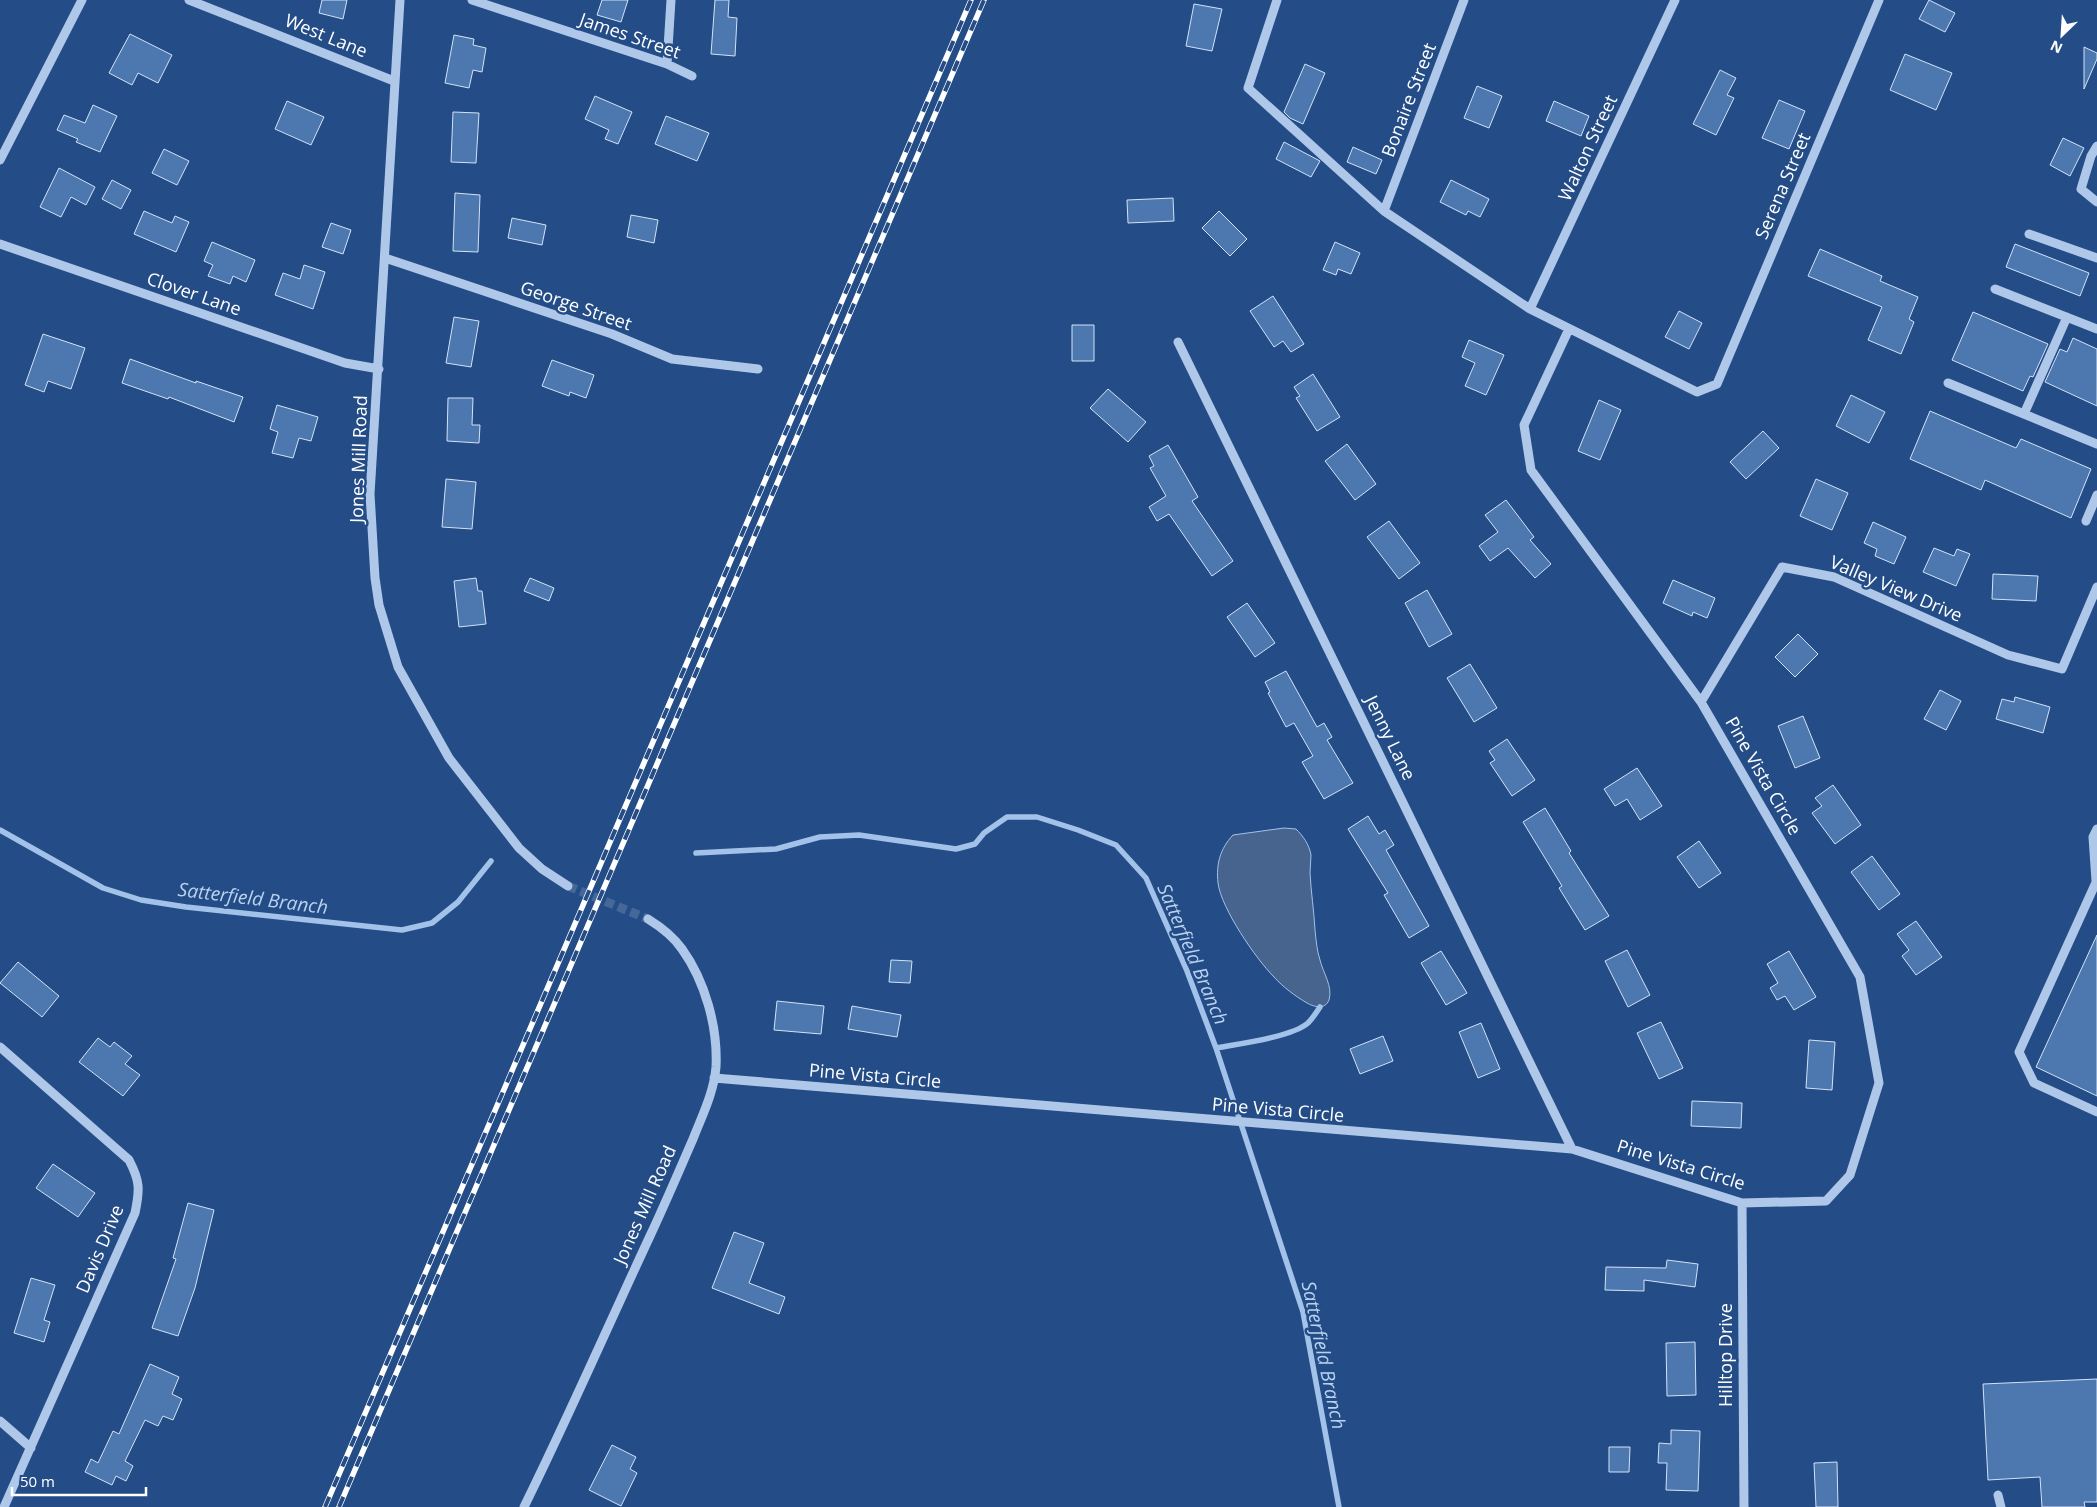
<svg xmlns="http://www.w3.org/2000/svg" width="2097" height="1507" font-family="'Open Sans',sans-serif">
	<style>
		.water { fill: #46648d; stroke: #a3c2ea }
		.lines { fill: none; stroke-linecap: round; stroke-linejoin: round }
		.stream { stroke: #a3c2ea; stroke-width: 5.5 }
		.building { fill: #4c77af; stroke: #d3e2f7 }
		.minor-tunnel { stroke: #456899; stroke-width: 9; stroke-dasharray: 9 4.5; stroke-linecap: butt }
		.minor { stroke: #afc8e9; stroke-width: 9 }
		.rail-casing { stroke: #fff; stroke-width: 5.5 }
		.rail { stroke: #244d87; stroke-width: 4; stroke-dasharray: 11; stroke-linecap: butt }
		.labels { text-anchor: middle; stroke-width: 5; stroke-linejoin: round; paint-order: stroke }
		.street-label { font-size: 18px; fill: #fff; stroke: #244d87 }
		.water-label { font-size: 19px; font-style: italic; fill: #bad2f0; stroke: #244d87 }
	</style>
	<rect width="100%" height="100%" fill="#244d87"/>
	<path class="water" d="M1284 828 1296 829C1303 836 1309 844 1311 855 1311 861 1310 867 1310 873 1311 892 1314 911 1315 930 1316 940 1317 951 1320 960 1323 973 1333 986 1329 1000 1325 1010 1314 1007 1307 1003 1295 996 1283 987 1274 977 1256 959 1221 908 1218 883 1216 864 1220 849 1233 835Z"/>
	<g class="lines">
		<path class="stream" d="M0 830 103 888 141 900 186 907 402 930 432 923 458 902 491 861
			M696 853 776 849 820 837 859 835 956 849 975 844 984 833 1007 817H1037L1078 830 1116 845 1146 878 1187 971 1216 1048 1303 1312 1339 1507
			M1216 1048C1238 1044 1292 1037 1308 1023 1313 1018 1316 1013 1320 1007"/>
	</g>
	<path class="building" d="M322 0H347L343 19 319 13Z
		M602 0H628L621 22 597 15Z
		M715 0H729L728 17 737 18 735 56 711 54Z
		M1929 0 1955 13 1945 32 1919 19Z
		M1194 4 1222 9 1212 51 1186 46Z
		M130 34 172 55 158 83 138 73 132 85 109 73Z
		M454 35 474 39 473 45 486 48 482 72 473 70 469 88 445 83Z
		M2084 47 2097 53V59L2084 89Z
		M1905 54 1952 73 1936 110 1890 90Z
		M1305 64 1325 73 1303 124 1290 118 1284 112Z
		M1720 70 1736 78 1727 95 1734 98 1716 135 1693 124Z
		M1477 86 1502 96 1489 128 1464 118Z
		M595 96 632 112 618 144 605 139 609 130 585 119Z
		M1779 100 1805 111 1789 149 1762 138Z
		M287 101 324 117 311 145 275 129Z
		M1554 101 1589 116 1581 136 1546 121Z
		M93 105 117 116 100 152 76 142 78 139 57 130 64 115 85 123Z
		M453 112 479 113 476 163 451 162Z
		M666 116 709 133 697 161 655 144Z
		M2063 138 2084 148 2070 176 2050 165Z
		M1284 142 1320 161 1311 177 1276 159Z
		M1353 147 1382 160 1376 174 1347 162Z
		M164 149 189 161 177 185 152 173Z
		M59 168 95 187 86 205 71 197 61 217 40 207Z
		M112 180 131 190 121 209 102 199Z
		M1451 180 1489 199 1480 217 1468 211 1466 215 1440 202Z
		M455 193 480 195 478 252 453 251Z
		M1173 198 1174 221 1128 223 1127 200Z
		M144 211 172 223 175 216 189 222 176 252 134 234Z
		M1219 211 1247 239 1230 256 1202 228Z
		M631 215 658 220 654 243 627 237Z
		M512 218 546 225 542 245 508 238Z
		M331 223 351 230 343 254 322 247Z
		M212 242 255 260 246 282 233 276 230 284 208 276 213 265 204 261Z
		M1335 242 1360 253 1351 274 1338 269 1336 275 1323 270Z
		M2015 244 2089 273 2080 296 2006 267Z
		M1820 249 1882 276 1880 281 1918 297 1909 319 1914 322 1901 354 1868 340 1882 307 1808 276Z
		M304 265 325 272 313 309 275 295 283 273 300 279Z
		M1273 296 1304 344 1291 352 1283 341 1274 347 1250 311Z
		M1679 311 1702 323 1689 349 1665 337Z
		M1973 312 2048 344 2033 377 2030 376 2023 391 1952 360Z
		M454 317 479 321 471 367 446 363Z
		M1072 325H1094V361H1072Z
		M43 334 85 348 71 389 48 381 44 392 25 385Z
		M2073 338 2097 349V406L2045 382 2060 349 2067 352Z
		M1469 340 1504 355 1486 395 1465 386 1475 363 1462 357Z
		M130 359 196 383V381L243 397 234 422 169 397 168 399 122 383Z
		M552 360 594 375 586 398 570 392 569 396 542 386Z
		M1313 374 1340 417 1317 431 1296 398 1300 396 1294 387Z
		M1108 389 1146 422 1128 442 1090 408Z
		M1851 395 1885 412 1869 443 1836 426Z
		M448 398H473L472 425H480L479 443 447 441Z
		M1599 400 1621 410 1600 460 1578 451Z
		M277 405 318 417 311 441 299 438 293 458 272 453 278 432 270 429Z
		M1930 411 2016 448 2021 439 2091 469 2071 518 1985 480 1981 490 1910 459Z
		M1763 431 1779 448 1746 479 1730 462Z
		M1347 444 1376 484 1355 500 1325 461Z
		M1168 445 1198 497 1192 501 1233 561 1212 576 1169 514 1157 521 1149 507 1166 496 1150 468 1154 466 1149 456Z
		M446 479 476 482 472 529 442 527Z
		M1816 479 1848 493 1832 530 1800 516Z
		M1506 500 1534 537 1530 540 1551 564 1535 578 1508 548 1490 561 1479 546 1498 532 1485 515Z
		M1389 521 1420 563 1399 579 1367 537Z
		M1873 522 1906 537 1894 564 1875 556 1877 549 1864 543Z
		M1934 548 1954 556 1957 549 1970 554 1956 586 1923 572Z
		M1993 574 2038 576 2036 601 1992 599Z
		M476 578 478 591H482L486 624 459 627 454 581Z
		M530 578 554 588 549 601 524 591Z
		M1673 580 1715 598 1707 618 1693 612 1692 616 1663 603Z
		M1427 590 1452 634 1429 647 1405 603Z
		M1247 603 1275 643 1255 657 1227 617Z
		M1798 634 1818 654 1795 677 1775 657Z
		M1470 664 1497 708 1474 722 1447 678Z
		M1286 671 1317 727 1324 723 1332 737 1327 740 1353 783 1324 799 1302 762 1313 756 1294 723 1286 727 1268 693 1270 692 1265 682Z
		M1940 690 1961 701 1946 730 1924 719Z
		M2015 697 2050 707 2043 733 1996 719 2002 699 2014 702Z
		M1803 716 1820 758 1795 768 1778 726Z
		M1507 739 1535 780 1512 796 1490 763 1495 760 1489 751Z
		M1637 768 1662 806 1640 820 1627 799 1615 806 1604 789Z
		M1833 785 1861 825 1835 844 1812 813 1822 806 1815 798Z
		M1545 808 1571 851 1569 853 1609 916 1585 930 1559 888 1562 886 1523 822Z
		M1368 816 1379 834 1385 830 1394 845 1386 850 1429 926 1409 938 1384 895 1388 893 1348 829Z
		M1699 841 1721 873 1699 888 1677 857Z
		M1872 856 1900 894 1879 910 1851 872Z
		M1916 921 1942 957 1916 975 1902 956 1909 950 1897 934Z
		M2097 935V1096L2036 1067Z
		M1627 950 1650 995 1628 1007 1605 961Z
		M1441 951 1467 993 1446 1005 1421 963Z
		M1789 951 1816 997 1794 1010 1785 996 1777 1000 1770 988 1778 983 1767 964Z
		M891 960 912 961 910 983 889 982Z
		M18 962 59 996 42 1017 0 983Z
		M777 1001 824 1006 821 1034 774 1030Z
		M852 1006 901 1015 897 1037 848 1029Z
		M1661 1022 1683 1068 1659 1079 1637 1033Z
		M1481 1023 1500 1069 1478 1078 1459 1032Z
		M1383 1036 1393 1061 1360 1074 1350 1049Z
		M98 1038 110 1047 114 1042 132 1056 125 1064 140 1075 123 1096 79 1062Z
		M1809 1040 1835 1042 1832 1090 1806 1088Z
		M1692 1101 1742 1103 1741 1128 1691 1126Z
		M53 1164 95 1193 78 1217 36 1188Z
		M188 1203 214 1210 195 1288 178 1336 152 1328 176 1259 173 1258Z
		M734 1232 764 1243 749 1283 785 1297 779 1314 712 1288Z
		M1667 1260 1698 1264 1695 1287 1644 1280V1291L1605 1290 1606 1267 1666 1268Z
		M31 1278 55 1285 44 1320 50 1322 44 1342 14 1333Z
		M1695 1342 1696 1395 1667 1396 1666 1343Z
		M150 1364 179 1377 172 1394 182 1399 173 1420 163 1416 158 1426 145 1420 125 1461 133 1466 126 1481 116 1476 112 1485 85 1472 91 1459 98 1463 113 1431 119 1434Z
		M2097 1379V1502H2084L2085 1507H2042L2040 1477 1988 1480 1983 1384Z
		M1671 1430 1700 1431 1698 1491 1666 1490 1667 1463H1658L1659 1443 1671 1444Z
		M612 1445 636 1457 630 1469 637 1473 621 1506 589 1490Z
		M1609 1447H1630L1629 1472H1609Z
		M1837 1462 1838 1507H1816L1814 1463Z"/>
	<g class="lines">
		<path class="minor-tunnel" d="M568 886 648 919"/>
		<path class="minor" d="M189 0 394 81
			M400 0 370 494 375 578 379 605 398 667 449 758 519 848 542 869 568 886
			M472 0 667 64 692 76
			M1277 0 1248 88 1384 211 1530 309 1697 392 1717 384 1879 0
			M667 64 671 0
			M2097 146 2091 156 2081 189 2097 202
			M0 160 82 0
			M1384 211 1464 0
			M2029 234 2097 258
			M0 244 345 363 379 369
			M385 258 612 334 672 359 758 369
			M1995 289 2097 329
			M1530 309 1675 0
			M2067 317 2024 414 2097 444
			M1178 342 1572 1149
			M1948 383 2024 414
			M2086 521 2097 495
			M1701 702 1782 567 1834 577 2008 655 2062 669 2097 587
			M2097 880 2019 1052 2034 1083 2097 1112
			M2096 881 2093 837 2097 829
			M0 1047 129 1160C140 1181 140 1189 135 1213L4 1507
			M714 1078 1572 1149 1742 1203 1826 1201 1850 1175 1879 1083 1860 977 1701 702 1531 470 1524 425 1569 329
			M1742 1203 1744 1507
			M0 1421 31 1448
			M1998 1495 2001 1507
			M524 1507C568 1418 608 1326 650 1236 665 1204 679 1171 693 1139 702 1116 714 1092 716 1067 718 1027 705 981 682 949 673 936 661 927 648 919"/>
		<defs>
			<path id="rail" d="M325 1507 971 0
				M339 1507 984 0"/>
		</defs>
		<use href="#rail" class="rail-casing"/>
		<use href="#rail" class="rail"/>
	</g>
	<g class="labels">
		<g class="street-label">
			<text transform="translate(326 36) rotate(22)" y="6">West Lane</text>
			<text transform="translate(630 36) rotate(19)" y="6">James Street</text>
			<text transform="translate(1409 100) rotate(-69)" y="6">Bonaire Street</text>
			<text transform="translate(1588 148) rotate(-65)" y="6">Walton Street</text>
			<text transform="translate(1783 186) rotate(-67)" y="6">Serena Street</text>
			<text transform="translate(194 294) rotate(19)" y="6">Clover Lane</text>
			<text transform="translate(576 306) rotate(19)" y="6">George Street</text>
			<text transform="translate(359 459) rotate(-88)" y="6">Jones Mill Road</text>
			<text transform="translate(1896 589) rotate(23)" y="6">Valley View Drive</text>
			<text transform="translate(1390 738) rotate(64)" y="6">Jenny Lane</text>
			<text transform="translate(1763 776) rotate(60)" y="6">Pine Vista Circle</text>
			<text transform="translate(875 1076) rotate(5)" y="6">Pine Vista Circle</text>
			<text transform="translate(1278 1110) rotate(5)" y="6">Pine Vista Circle</text>
			<text transform="translate(1681 1165) rotate(17)" y="6">Pine Vista Circle</text>
			<text transform="translate(645 1205) rotate(-66)" y="6">Jones Mill Road</text>
			<text transform="translate(100 1249) rotate(-67)" y="6">Davis Drive</text>
			<text transform="translate(1726 1355) rotate(-90)" y="6">Hilltop Drive</text>
		</g>
		<g class="water-label">
			<text transform="translate(253 898) rotate(7)" y="7">Satterfield Branch</text>
			<text transform="translate(1193 954) rotate(67)" y="7">Satterfield Branch</text>
			<text transform="translate(1324 1355) rotate(78)" y="7">Satterfield Branch</text>
		</g>
	</g>
	<g transform="translate(2062 35) rotate(205)" stroke="#244d87" stroke-width="4" paint-order="stroke">
	<path d="M0-4L9 19L0 12L-9 19Z" fill="#ffffff"/>
	<text y="-8" font-size="14" font-weight="bold" text-anchor="middle" fill="#ffffff">N</text>
	</g>
	<path d="M12 1487v8h134v-8" fill="none" stroke="#ffffff" stroke-width="2.5"/>
	<text x="20" y="1487" font-size="15" fill="#ffffff" stroke="#244d87" stroke-width="4" paint-order="stroke">50 m</text>
</svg>
